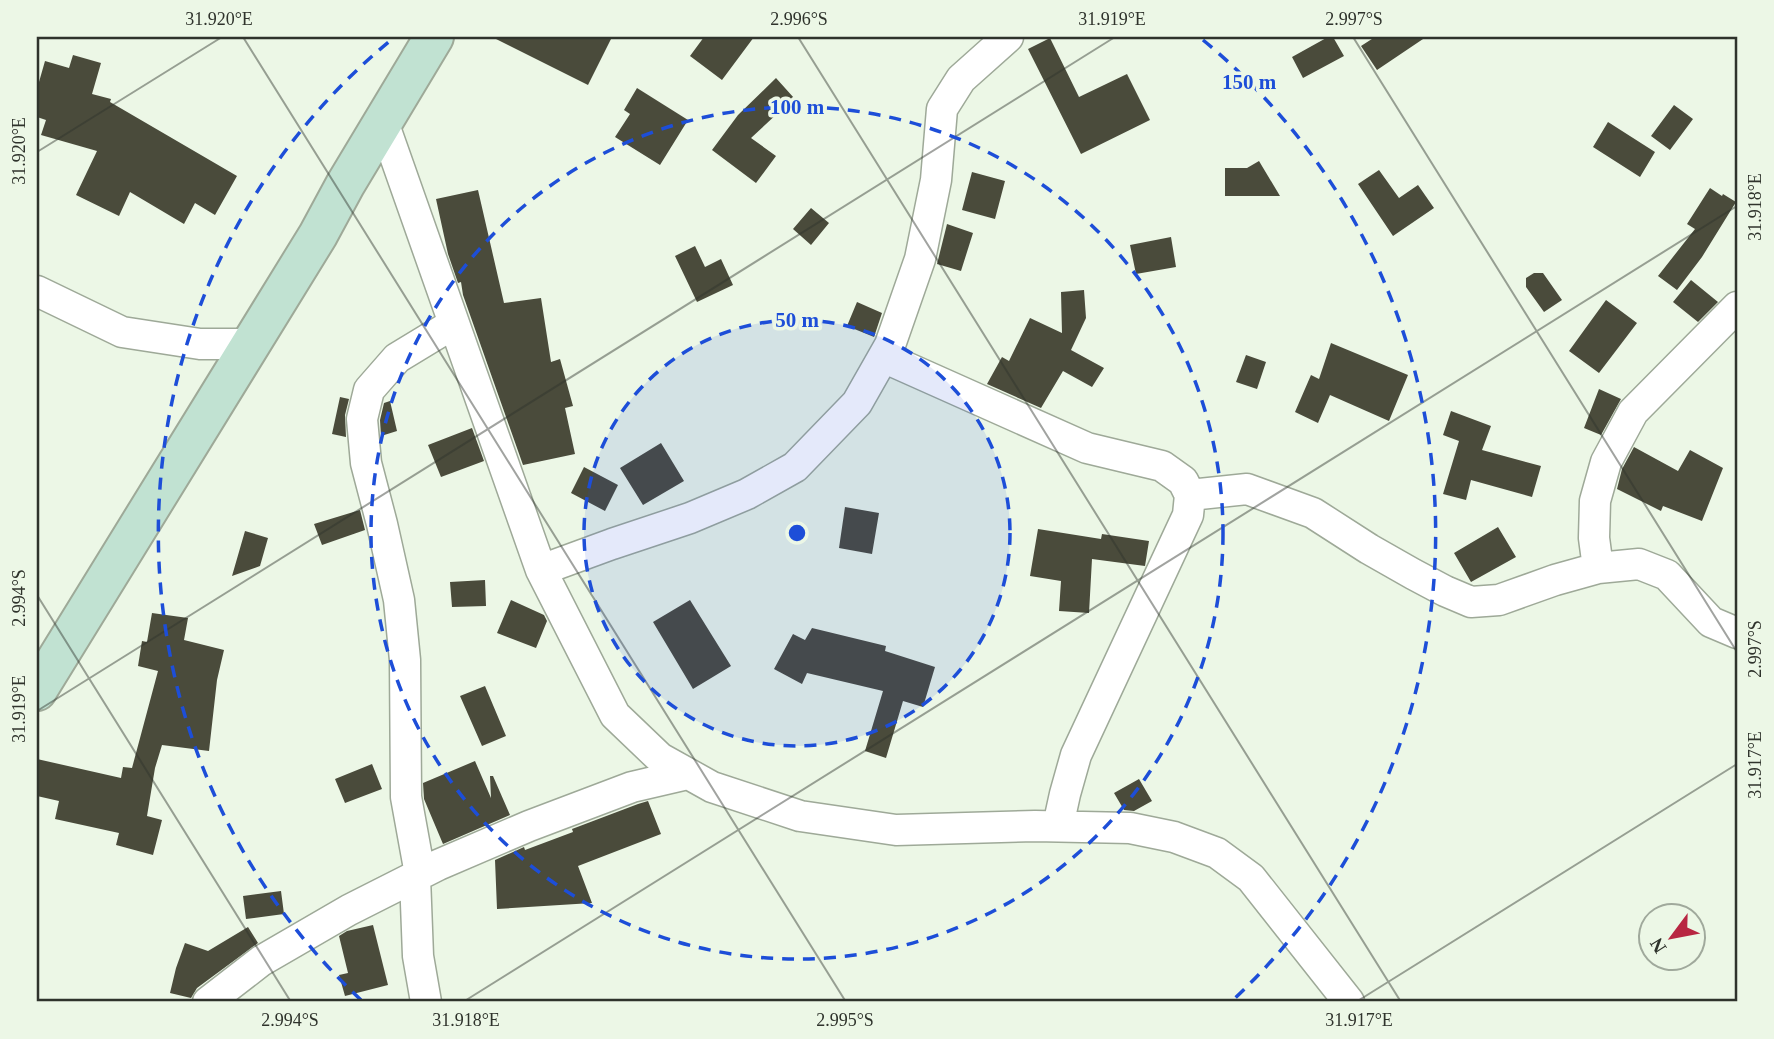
<svg xmlns="http://www.w3.org/2000/svg" width="1774" height="1039" font-family="Georgia,serif">
	<style>
		.building { fill: #4a4b3b }
		.lines { fill: none; stroke-linecap: round; stroke-linejoin: round }
		.street-casing { stroke: #9ea998; stroke-width: 33 }
		.secondary-casing { stroke: #9ea998; stroke-width: 42 }
		.street { stroke: #fff; stroke-width: 30 }
		.secondary { stroke: #c1e2d2; stroke-width: 38 }
		.ticks { fill: none; stroke: #2f332c; stroke-width: 2; stroke-opacity: 0.45 }
		.ring { fill: none; stroke: #1d4ed8; stroke-width: 3.5; stroke-dasharray: 12 9 }
		.centre { fill: #1d4ed8; stroke: #ecf7e6; stroke-width: 3.5 }
		.ring-label { font-size: 21px; text-anchor: middle; font-weight: bold; fill: #1d4ed8; stroke: #ecf7e6; stroke-width: 7; stroke-linejoin: round; paint-order: stroke }
		.neatline { fill: none; stroke: #2f332c; stroke-width: 2.5 }
		.ticks-label { font-size: 18px; text-anchor: middle; fill: #2f332c }
	</style>
	<rect width="100%" height="100%" fill="#ecf7e6"/>
	<path class="building" d="M492 37H612L588 85Z
		M704 37H754L722 80 690 56Z
		M1328 37H1333L1344 56 1303 78 1292 57Z
		M1375 37H1426L1377 70 1361 46Z
		M1050 38 1079 97 1127 74 1150 120 1081 154 1028 49Z
		M73 55 101 63 92 94 111 99 110 102 237 176 215 215 195 203 184 224 130 192 119 216 76 195 97 151 41 135 46 120 37 117V89L45 61 69 68Z
		M776 78 794 98 751 138 776 156 756 183 712 150 738 115Z
		M637 88 688 120 660 165 615 137 630 114 624 110Z
		M1674 105 1693 119 1670 150 1651 136Z
		M1608 122 1655 152 1640 177 1593 147Z
		M1259 161 1280 196H1225V168H1247Z
		M1379 170 1399 198 1418 185 1434 208 1393 236 1358 184Z
		M972 172 1005 181 995 219 962 210Z
		M1710 188 1722 196 1723 194 1736 202 1702 257 1677 290 1658 276 1695 229 1687 224Z
		M478 190 504 303 541 298 551 362 560 359 573 406 565 408 575 454 523 465 463 295 461 282 458 283 448 254 436 199Z
		M811 208 829 223 811 245 793 229Z
		M947 224 973 233 961 271 937 264Z
		M1171 237 1176 267 1136 274 1130 245Z
		M695 246 705 267 721 259 733 285 697 302 675 256Z
		M1534 273H1543L1562 300 1544 312 1526 287V278Z
		M1691 280 1718 302 1698 322 1673 302Z
		M1084 290 1086 318 1071 350 1104 368 1092 387 1063 371 1041 408 987 384 1002 357 1009 361 1030 318 1062 333 1061 292Z
		M1606 300 1637 323 1599 373 1569 351Z
		M857 302 882 313 874 337 847 326Z
		M1331 343 1408 375 1389 421 1330 395 1318 423 1295 412 1311 375 1319 379Z
		M1246 355 1266 362 1257 389 1236 382Z
		M1599 389 1621 399 1601 435 1584 428Z
		M340 397 349 399 345 415 346 437 332 434Z
		M390 401 397 431 381 436 380 420 384 403Z
		M1451 411 1491 426 1482 450 1541 466 1532 497 1471 480 1466 500 1443 494 1459 441 1443 435Z
		M472 428 484 461 441 477 428 445Z
		M661 443 684 481 643 505 620 468Z
		M1634 447 1678 471 1690 450 1723 468 1702 521 1663 506 1661 511 1617 489 1622 469Z
		M584 467 618 485 605 511 571 493Z
		M845 507 879 513 872 554 839 548Z
		M360 510 365 530 322 545 314 524Z
		M1498 527 1516 557 1471 582 1454 553Z
		M1038 529 1101 539 1102 534 1149 541 1145 566 1092 559 1089 613 1059 611 1061 581 1030 576Z
		M245 531 268 538 260 566 232 576Z
		M485 580 486 606 452 607 450 582Z
		M511 600 544 615 547 621 536 648 497 633Z
		M690 600 731 666 693 689 653 622Z
		M152 613 188 618 184 640 224 650 217 680 209 751 162 745 155 768 147 816 162 820 153 855 116 845 119 833 55 819 59 801 37 796V759L121 778 123 767 132 768 158 671 138 666 142 641 147 642Z
		M812 628 886 646 885 651 935 667 923 707 903 701 886 758 865 751 883 691 807 673 802 684 774 669 793 634 805 640Z
		M485 686 506 736 482 746 460 696Z
		M475 761 491 798 490 776H493L510 815 443 844 424 799 423 783Z
		M372 764 382 789 345 803 335 779Z
		M1139 779 1152 801 1134 811 1124 810 1114 793Z
		M648 801 661 834 578 866 592 903 497 909 495 860 524 847 525 850 573 832 572 829 638 804Z
		M281 891 284 914 246 919 243 896Z
		M373 925 388 985 345 996 339 975 348 973 339 936 347 931Z
		M248 927 258 943 197 988 191 998 170 993 176 968 185 943 208 951Z"/>
	<g class="lines">
		<defs>
			<path id="street" d="M383 122 541 570 615 715 660 758 712 787 800 816 896 830 1035 826 1130 828 1174 837 1217 853 1251 878 1349 1002
				M37 291 122 332 200 344H251
				M883 357 1087 448 1162 466 1183 481 1190 495 1188 515 1076 755 1065 794 1058 826
				M1190 495 1247 489 1313 513 1369 549 1413 574 1445 591 1471 602 1499 600 1555 580 1598 568 1639 564 1667 575 1711 622 1737 633
				M1598 568 1594 538 1595 501 1606 462 1633 412 1737 307
				M541 570 612 544 690 518 747 494 795 467 857 403 890 345 920 259 936 180 942 109 961 79 1008 37
				M420 874 406 797 405 660 399 600 382 524 366 463 362 419 369 390 397 358 453 324
				M415 877 418 956 426 1002
				M208 1002 261 961 349 910 438 865 529 826 632 787 688 774"/>
			<path id="secondary" d="M37 691 318 235 345 185 434 37"/>
		</defs>
		<use href="#street" class="street-casing"/>
		<use href="#secondary" class="secondary-casing"/>
		<use href="#street" class="street"/>
		<use href="#secondary" class="secondary"/>
	</g>
	<path class="ticks" d="M243 37 846 1002M798 37 1401 1002M1353 37 1737 652M37 152 222 37M37 595 291 1002M37 711 1115 37M463 1002 1737 206M1356 1002 1737 764"/>
	<circle cx="797" cy="533" r="213" fill="#1d4ed8" fill-opacity=".12"/>
	<g class="ring">
		<circle cx="797" cy="533" r="213"/>
		<circle cx="797" cy="533" r="426"/>
		<path d="M361 1000A639 639 0 0 1 391 40M1203 40A639 639 0 0 1 1233 1000"/>
	</g>
	<circle cx="797" cy="533" r="10" class="centre"/>
	<g class="ring-label">
		<text x="1249" y="89">150 m</text>
		<text x="797" y="114">100 m</text>
		<text x="797" y="327">50 m</text>
	</g>
	<rect width="1774" height="1039" fill="none" stroke="#ecf7e6" stroke-width="77"/>
	<g transform="translate(1672 937) rotate(238)"><circle r="33" fill="#ecf7e6" stroke="#a0a99c" stroke-width="2"/>
	<path d="M0-5L12 26L0 18L-12 26Z" fill="#b82642"/>
	<text y="-10" font-size="19" font-weight="bold" text-anchor="middle" fill="#2f332c">N</text>
	</g>
	<rect x="38" y="38" width="1698" height="962" class="neatline"/>
	<g class="ticks-label">
		<text x="219" y="25">31.920°E</text>
		<text x="799" y="25">2.996°S</text>
		<text x="1112" y="25">31.919°E</text>
		<text x="1354" y="25">2.997°S</text>
		<text transform="translate(19 151) rotate(-90)" y="6">31.920°E</text>
		<text transform="translate(1755 207) rotate(-90)" y="6">31.918°E</text>
		<text transform="translate(19 598) rotate(-90)" y="6">2.994°S</text>
		<text transform="translate(1755 649) rotate(-90)" y="6">2.997°S</text>
		<text transform="translate(19 709) rotate(-90)" y="6">31.919°E</text>
		<text transform="translate(1755 765) rotate(-90)" y="6">31.917°E</text>
		<text x="290" y="1026">2.994°S</text>
		<text x="466" y="1026">31.918°E</text>
		<text x="845" y="1026">2.995°S</text>
		<text x="1359" y="1026">31.917°E</text>
	</g>
</svg>
